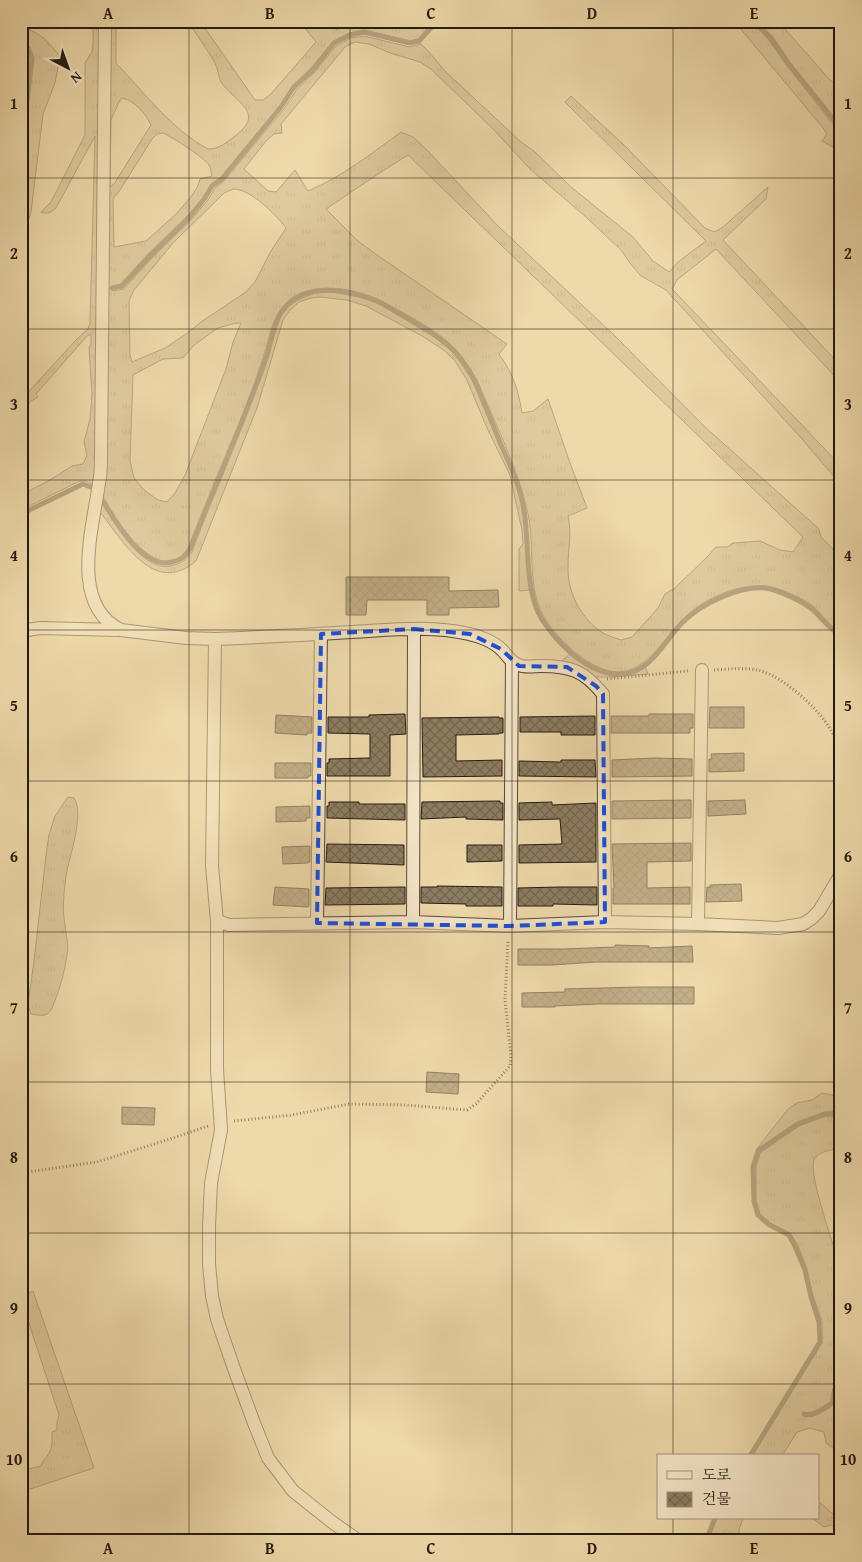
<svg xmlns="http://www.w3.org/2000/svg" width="862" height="1562" font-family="'Gentium Book Plus','Noto Serif KR',serif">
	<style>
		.grass { fill: url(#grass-tufts); stroke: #776a51; fill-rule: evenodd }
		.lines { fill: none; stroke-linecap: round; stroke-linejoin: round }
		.stream { stroke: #73664e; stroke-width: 5 }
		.building { fill: url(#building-cross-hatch); stroke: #231a12 }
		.minor-casing { stroke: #564a38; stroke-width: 14 }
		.path { stroke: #231a12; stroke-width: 3; stroke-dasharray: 1 2.5; stroke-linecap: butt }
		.minor { stroke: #f4e6c8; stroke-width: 12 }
		.marked { fill: none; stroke: #1d4ed8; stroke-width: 4; stroke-dasharray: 10 6; stroke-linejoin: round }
		.grid { fill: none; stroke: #231a12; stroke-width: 1; stroke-opacity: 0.55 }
		.neatline { fill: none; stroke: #231a12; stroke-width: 2 }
		.grid-label { font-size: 16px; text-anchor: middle; font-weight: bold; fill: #231a12 }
	</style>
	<defs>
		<pattern id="grass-tufts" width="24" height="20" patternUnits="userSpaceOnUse" patternTransform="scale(1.25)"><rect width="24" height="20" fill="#cbb990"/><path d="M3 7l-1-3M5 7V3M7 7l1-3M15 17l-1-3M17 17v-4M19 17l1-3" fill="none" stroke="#ae9e7b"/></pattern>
		<pattern id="building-cross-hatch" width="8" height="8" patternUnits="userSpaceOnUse" patternTransform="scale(1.25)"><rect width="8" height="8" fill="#8d7d61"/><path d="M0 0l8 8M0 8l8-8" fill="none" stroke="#73664f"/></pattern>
	</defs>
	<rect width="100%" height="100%" fill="#eed9aa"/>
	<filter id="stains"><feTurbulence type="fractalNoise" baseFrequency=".004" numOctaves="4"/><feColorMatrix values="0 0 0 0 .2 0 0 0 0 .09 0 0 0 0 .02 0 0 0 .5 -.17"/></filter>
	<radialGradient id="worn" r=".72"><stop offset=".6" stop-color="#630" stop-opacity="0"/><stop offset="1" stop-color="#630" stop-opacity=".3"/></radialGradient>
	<path class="grass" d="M93 21H100L96 487 86 481H80L21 510V495L50 480 72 466 83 464 87 455 84 442 90 419 92 394 89 347 91 345V334L87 336 36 394 38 397 31 401 21 412V400L76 340 88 329 90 323 95 136 56 208C51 212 48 215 41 212L51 202 85 135V63L92 52 93 44Z
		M108 21H116V63C144 92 171 129 208 149 219 149 226 143 235 136 267 112 234 102 221 82 218 76 218 69 215 63 207 49 197 35 187 21H200L255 100H263L270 95 316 42 299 21H332L336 30C367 17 402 21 435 21L418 39 410 41 364 30 349 33 333 42 310 69 293 85 280 106 220 178 211 184 204 197 187 216 147 255 121 284 112 286 111 288 113 291 124 289 151 259 191 220 208 200 215 188 224 181 284 109 297 89 314 73 336 46 351 38 364 36 410 47 421 44C430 52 437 62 446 72L521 142 534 151 571 187 633 237 653 261 669 272 678 262 706 241 565 102 571 96 624 145 705 228 714 232 722 228 768 187 766 199 723 240 841 366V383L716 249 677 280 672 289 841 466V485L802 439 666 290 641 276 629 262 622 251 586 217 530 169 494 130 431 69 420 62 390 53 369 44 355 42 345 47 286 118 281 124 282 133 274 134 266 141 244 169 268 191 276 192 295 170 308 191C342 177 372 153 401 132L413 137 427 150 498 226 615 336 705 427 819 529 821 537 841 557V632C829 626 823 615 813 606 805 599 776 586 765 586 736 584 703 599 683 619 675 627 668 637 661 645 635 676 614 681 580 656 566 646 548 627 541 611 527 580 535 546 528 514 518 467 495 424 477 380 471 370 465 360 458 352 440 331 412 318 389 305 362 289 316 279 289 301 273 314 271 332 265 351 260 368 254 385 248 401 228 450 207 499 188 548 162 590 115 522 104 499 102 494 104 486 105 480ZM122 98C134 100 146 114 151 125L114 184 110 187 111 120 119 102ZM163 133C172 137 205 158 209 165 211 168 211 173 212 176L200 179 197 188 190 198 176 214 146 241 114 247 113 199 120 190 152 139 157 134ZM408 155 803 537 793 552 780 550 760 541 733 543 727 547H716L707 557 675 588 665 594 658 608 632 637 621 640C615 638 608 636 603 633 581 619 567 592 568 566 568 549 572 533 568 516L587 508 570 463 548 399 533 411 522 413C518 388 513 374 499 354L507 344 377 255 358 241 326 209 381 172ZM233 189C251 189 275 214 286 228L271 251 255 282 246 292 201 322 189 332 165 348 132 362 130 355 129 301 134 290 174 242 224 193ZM236 323H241L233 342 226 369 185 475 175 493 167 502 158 500 144 490 134 478 130 460 133 375 163 359 183 358 194 345 218 328Z
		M734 21H751L769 40 786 65 841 134V152L822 141 827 134 823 128Z
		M758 21H778L830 80 841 88V126L790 62 773 37Z
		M21 27C41 32 48 42 60 56L55 83 43 114 31 212 21 245V169L34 59 31 48 21 39Z
		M328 291 359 297 378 303 439 340 454 352 467 369 517 483 525 517 531 590 519 591V549L523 544 522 530 510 475 487 428 467 380 455 361 445 351 424 337 366 306 347 300 320 297 311 298 299 302 290 310 283 320 257 408 196 561C154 597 123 541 100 512L102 504C115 524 142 571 170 566 181 564 186 560 192 552L228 456 259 382 278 320 288 307 298 300 315 293Z
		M570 654C593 670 618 687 645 666L648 674 613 677H588L559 663Z
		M68 797 74 798C85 814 69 857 66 876 64 892 62 909 65 925 66 937 69 943 67 955 64 975 59 992 51 1010 46 1018 39 1015 31 1014L28 1005 34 961 47 847 49 835 55 816Z
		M822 1093 841 1097V1111L825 1112 797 1122 756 1150 788 1109 797 1103 812 1100Z
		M826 1116H841V1148C832 1150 818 1151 814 1160 808 1174 835 1249 840 1267 843 1278 841 1291 841 1302 841 1327 841 1353 841 1378L833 1389 831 1402 813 1413H804L803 1416C813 1420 825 1410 834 1405L836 1390 841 1385V1421L837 1432 841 1435V1454L826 1443 824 1432 810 1428 797 1432 782 1456H752L822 1343V1321L813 1296 807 1270 798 1245 790 1233 770 1223 760 1214 756 1201V1167L760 1153 799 1126Z
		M33 1291 94 1468 21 1492V1471L41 1466C43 1460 45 1459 48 1455 53 1448 52 1440 52 1432L57 1430V1422L59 1415 27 1317 23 1307 21 1306V1296Z
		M818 1501 841 1521V1533L831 1525 824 1527 812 1518H818Z
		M717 1518H743L739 1530 740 1541H708Z"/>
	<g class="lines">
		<path class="stream" d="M755 21 771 39 788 63 841 129
			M21 44 27 47 32 58 21 145
			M112 288 122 286 149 257 189 218 205 198 212 186 222 179 281 107 294 87 312 71 334 43 350 35 364 32 410 43 419 41 437 21
			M104 502C116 523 144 570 172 562 181 560 185 557 190 549 210 500 231 451 250 401 256 386 262 370 267 355 273 336 274 317 289 303 315 280 363 292 390 308 412 321 438 334 456 353 463 361 469 371 475 381 484 403 493 425 502 447 510 465 518 481 522 500 531 536 523 577 538 612 546 629 565 649 580 660 602 675 627 682 649 662 662 650 671 634 683 622 702 603 739 586 765 588 776 589 805 602 813 610 823 619 829 629 841 635
			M21 514 83 484 93 488
			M804 1414C813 1417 824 1408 832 1403L835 1389 841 1381
			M750 1456 820 1342 819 1322 811 1297 805 1270 795 1246 789 1235 768 1224 758 1215 754 1201 753 1167 758 1151 798 1124 825 1114H841
			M706 1541 715 1518"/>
	</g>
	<path class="building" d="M346 577H449V591L498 590 499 607 449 608V615H427V600H367L366 615H346Z
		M710 707H744V728H709Z
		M405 714 406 734 390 735V776H327V763H329V759L370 758V734L328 733V717H369V715Z
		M649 714H693V728H690V733H611V716H649Z
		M276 715 312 717V733H307V735L275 733Z
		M595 716V735H561V732H520V717Z
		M499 717V718H503V733H499V734L456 735V761L502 760V776L423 777 422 718Z
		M744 753V771L709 772V759H712L711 754Z
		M654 758 692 759V776L612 777V760Z
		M561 760H595L596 777 519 776V761L561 762Z
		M275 763H311V776H308V778H275Z
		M691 800V818L612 819V801Z
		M745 800 746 814 708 816V801Z
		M500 801V803H503V820L466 819V817L421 819 422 802Z
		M329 802H359V804H405V820L327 818V806H329Z
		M552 802V805L596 803V862L519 863V845L562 844 560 819 519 820V803Z
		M310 806V818H306V821L276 822V807Z
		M691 843V861L647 862V888L690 887V904H613V888H614L612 844Z
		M327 844 404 845V865L326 862Z
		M467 845H502V861L467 862Z
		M310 846V862H308V863L283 864 282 847Z
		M741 884 742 901 706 902 707 887H711L710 885Z
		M437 886 502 887V906H466V904L421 903V887H437Z
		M275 887 309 889V905L308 907 273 905Z
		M405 887V904L325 905 326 888Z
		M560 887H597V905L553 904V906H518V888Z
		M615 945 649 946V948L692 946 693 962H596L552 965H518V949H563L615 947Z
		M639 987H694V1004H598L555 1006V1007H522V993L565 992V989Z
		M427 1072 459 1074 458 1094 426 1092Z
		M122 1107 155 1108 154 1125 122 1124Z"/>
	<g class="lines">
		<defs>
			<path id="minor" d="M105 21 101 456C101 465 101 475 99 483 93 528 69 605 121 630L186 638 215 639C261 637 306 635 352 632 390 630 430 625 469 634 480 636 494 642 502 650 507 655 511 663 519 665 525 668 534 666 541 666 571 666 584 671 603 694L605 922
				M21 631 40 628 118 630
				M215 639 212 866 217 921V1069L221 1130 211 1183 209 1226V1264L212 1296 217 1319 233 1366 254 1423 268 1458 293 1491 332 1522 359 1541
				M217 921 229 925 413 922 510 926 605 922 698 924 778 928 803 924 811 919 819 911 841 874
				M413 922 414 629
				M317 923 321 634
				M698 924 702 670
				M510 926 512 662"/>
		</defs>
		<use href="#minor" class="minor-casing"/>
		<path class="path" d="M714 670C730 669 746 667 761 671 786 678 828 716 836 741 838 750 839 759 841 768
			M607 679 688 671
			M234 1121 292 1115 349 1104 406 1105 467 1110 476 1104 510 1066 511 1055 505 1000 508 940
			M21 1173 97 1162 170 1139 208 1126"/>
		<use href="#minor" class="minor"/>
	</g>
	<path d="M0 0H862V1562H0ZM414 629 470 634 501 649 519 666 567 667 596 686 603 694 605 922 510 926 317 923 321 634Z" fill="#eed9aa" fill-opacity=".55" fill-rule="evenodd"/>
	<path class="marked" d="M414 629 470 634 501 649 519 666 567 667 596 686 603 694 605 922 510 926 317 923 321 634Z"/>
	<path class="grid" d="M189 21V1541M350 21V1541M512 21V1541M673 21V1456M21 178H841M21 329H841M21 480H841M21 630H841M21 781H841M21 932H841M21 1082H841M21 1233H841M21 1384H841M673 1518V1541"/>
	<rect width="862" height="1562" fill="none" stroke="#eed9aa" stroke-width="55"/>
	<rect x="657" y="1454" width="162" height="65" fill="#f4e6c8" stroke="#a0947f"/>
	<rect x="667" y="1471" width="25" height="8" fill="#f4e6c8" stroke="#a0947f"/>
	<text x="702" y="1480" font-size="15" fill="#231a12">도로</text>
	<rect x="667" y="1492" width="25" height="15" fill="url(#building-cross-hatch)" stroke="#a0947f"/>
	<text x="702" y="1504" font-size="15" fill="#231a12">건물</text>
	<g transform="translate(68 68) rotate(139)" stroke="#f4e6c8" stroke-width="4" paint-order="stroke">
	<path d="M0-4L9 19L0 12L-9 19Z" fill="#231a12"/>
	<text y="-8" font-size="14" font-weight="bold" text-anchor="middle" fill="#231a12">N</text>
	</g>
	<rect x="28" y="28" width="806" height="1506" class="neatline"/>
	<g class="grid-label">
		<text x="108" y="19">A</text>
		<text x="270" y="19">B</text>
		<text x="431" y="19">C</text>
		<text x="592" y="19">D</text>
		<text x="754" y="19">E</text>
		<text x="14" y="109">1</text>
		<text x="848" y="109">1</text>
		<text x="14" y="259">2</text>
		<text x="848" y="259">2</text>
		<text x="14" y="410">3</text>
		<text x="848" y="410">3</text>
		<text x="14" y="561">4</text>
		<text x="848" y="561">4</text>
		<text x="14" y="711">5</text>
		<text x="848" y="711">5</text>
		<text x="14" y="862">6</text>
		<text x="848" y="862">6</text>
		<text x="14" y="1013">7</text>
		<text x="848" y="1013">7</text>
		<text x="14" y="1163">8</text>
		<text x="848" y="1163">8</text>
		<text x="14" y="1314">9</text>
		<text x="848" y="1314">9</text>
		<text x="14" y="1465">10</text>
		<text x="848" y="1465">10</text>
		<text x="108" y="1554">A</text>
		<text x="270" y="1554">B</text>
		<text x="431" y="1554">C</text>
		<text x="592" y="1554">D</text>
		<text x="754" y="1554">E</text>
	</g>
	<rect width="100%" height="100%" filter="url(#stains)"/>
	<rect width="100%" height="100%" fill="url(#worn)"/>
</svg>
